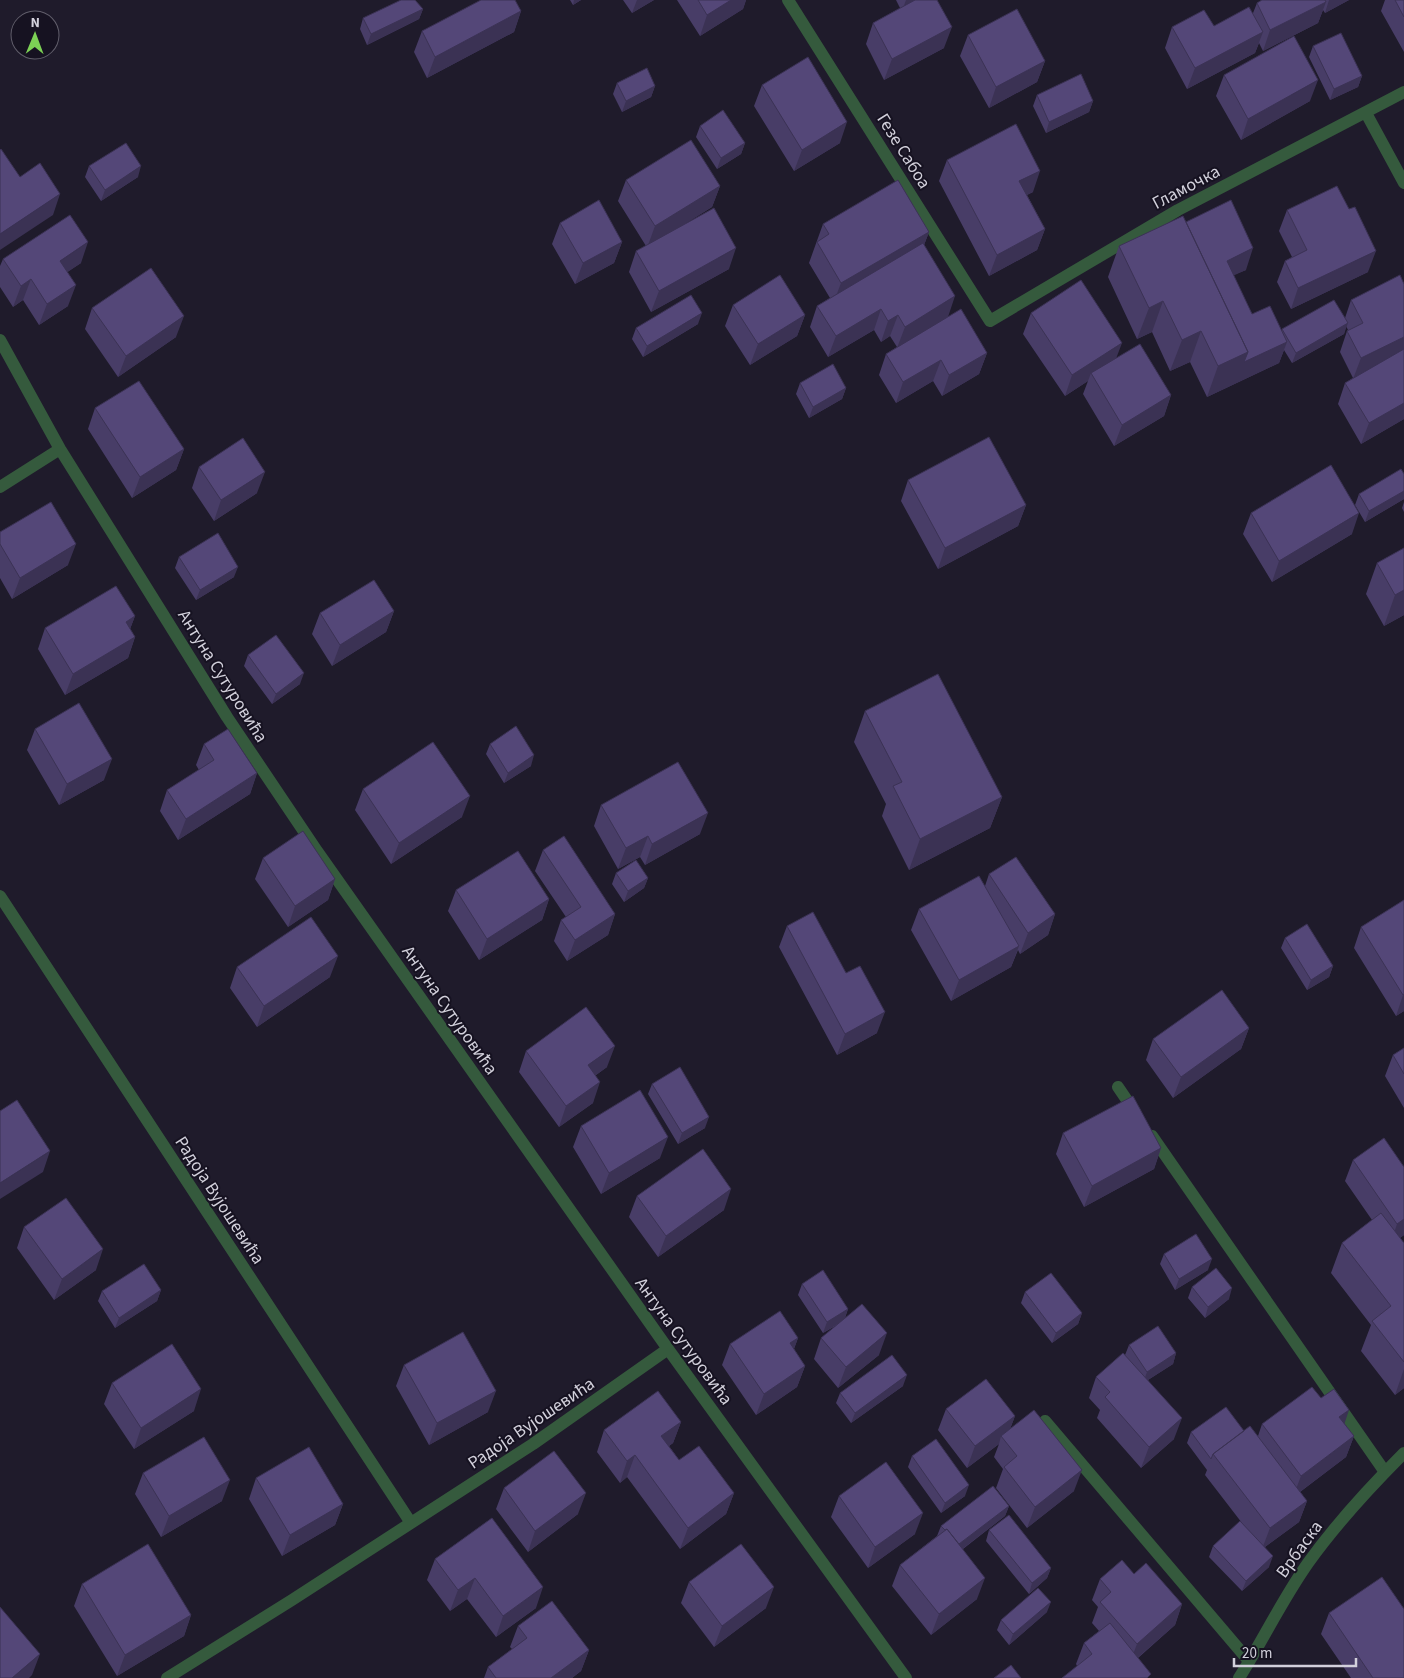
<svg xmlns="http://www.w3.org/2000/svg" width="1404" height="1678" font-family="'Source Sans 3',sans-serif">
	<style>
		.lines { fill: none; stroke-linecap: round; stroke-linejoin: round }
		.service { stroke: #355a3d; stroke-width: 12 }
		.minor { stroke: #355a3d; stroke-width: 12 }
		.wall { fill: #483d67 }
		.shaded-wall { fill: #3b3254 }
		.building { fill: #544778; stroke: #3b3254 }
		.labels { text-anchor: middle; stroke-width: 4; stroke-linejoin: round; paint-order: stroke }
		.street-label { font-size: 18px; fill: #d2d0db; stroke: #161221 }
	</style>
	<rect width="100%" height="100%" fill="#1f1b2b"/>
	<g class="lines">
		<path class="service" d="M1118 1087 1135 1112
			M1152 1136 1385 1472
			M1045 1421 1249 1661"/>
		<path class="minor" d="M788 0 990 321 1178 210 1404 92
			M1366 113 1404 183
			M0 340 60 449 227 717 317 851 668 1349 906 1678
			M0 487 60 449
			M0 896 411 1523
			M167 1678 292 1600 533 1444 668 1349
			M1239 1678C1263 1640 1282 1600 1308 1563 1336 1524 1370 1487 1404 1453"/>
	</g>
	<path class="wall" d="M570 0H581L573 5Z
		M623 0H654L632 13Z
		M677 0H746L743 9 700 36Z
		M896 0H937L944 48 884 80 866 44 873 23 900 8Z
		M1262 0H1349L1325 13 1323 10 1318 23 1263 51 1259 43 1255 53 1187 89 1165 48 1172 27 1214 26 1253 13 1257 3Z
		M1385 0H1404V52L1381 11Z
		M423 9 419 19 367 45 360 29 363 18Z
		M521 11 514 32 427 78 414 52 422 31Z
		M968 35 1045 61 1037 82 989 108 960 56Z
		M1313 46 1362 76 1358 87 1330 100 1309 57Z
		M1224 75 1310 101 1241 140 1216 96Z
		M617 83 655 86 651 97 622 112 613 94Z
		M762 85 840 143 794 171 754 106Z
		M1037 95 1093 101 1089 112 1046 133 1033 106Z
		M700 126 745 143 741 154 717 169 696 137Z
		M947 160 1033 192 1027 195 1045 229 1037 250 989 276 939 181Z
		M89 166 138 177 101 201 85 177Z
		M626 180 720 186 712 207 686 223 729 269 651 312 629 272 636 251 646 246 618 201Z
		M1287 210 1368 272 1291 309 1277 282 1285 261 1292 257 1279 231Z
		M1186 222 1246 270 1233 275 1252 314 1282 331V329L1345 318 1351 300 1404 284V419L1361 444 1338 404 1345 383 1353 378 1340 352 1347 331 1348 330 1346 326 1344 334 1292 363 1284 350 1279 363 1207 397 1190 362 1170 371 1152 332 1137 339 1108 277 1119 246Z
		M560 223 622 242 614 263 575 284 552 244Z
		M823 224 929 232 924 245 948 317 987 353 979 374 942 396 933 381 896 403 879 375 886 354 897 347 890 336 881 342 874 330 828 357 810 327 817 306 830 298 809 263Z
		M3 259 81 263 67 272 68 306 39 325 23 300 13 307 0 287V266Z
		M733 305 805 315 797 336 750 365 725 326Z
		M92 308 176 337 118 377 85 329Z
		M1031 313 1116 358 1171 395 1164 416 1114 446 1083 394 1088 381 1065 396 1023 334Z
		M698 324 643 357 632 339 636 328Z
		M800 383 846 388 842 399 809 418 796 394Z
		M95 408 184 449 176 470 132 498 88 429Z
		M199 467 257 493 214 521 192 488Z
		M1404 474V499L1365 522 1355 505 1359 494Z
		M908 480 1026 505 1018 526 938 569 901 501Z
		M1404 502V512L1402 508Z
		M1251 513 1352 534 1272 582 1243 534Z
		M0 532 68 565 12 599 0 578Z
		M1404 548V615L1384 626 1366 594 1377 563Z
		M179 557 234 577 196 600 175 568Z
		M394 611 386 632 332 666 312 634 320 613Z
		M135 616 130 629 135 637 128 658 65 695 38 649 45 628Z
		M248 655 300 684 272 704 244 666Z
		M865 711 1002 797 990 828 909 870 882 816 886 804 854 742Z
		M35 729 104 780 59 805 27 750Z
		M204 744 257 773 250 794 178 840 160 811 167 790 199 770 196 765Z
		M490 744 531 766 504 783 486 754Z
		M363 789 462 817 391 864 355 810Z
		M601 805 700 834 645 865 640 857 618 869 594 826Z
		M543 850 615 914 608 935 567 961 554 941 561 920 566 917 535 871Z
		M263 858 335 879 328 900 288 927 255 879Z
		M616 873 648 878 644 888 624 902 612 884Z
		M989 874 1055 914 1048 935 1020 954 1018 950 1011 967 951 1001 911 930 919 909 985 886Z
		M456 890 549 899 542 920 479 960 448 911Z
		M1404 900V1011L1396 1016 1354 948 1361 927Z
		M787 926 877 1033 837 1055 779 947Z
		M1285 938 1333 966 1329 977 1307 990 1281 948Z
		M237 967 330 977 257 1027 230 988Z
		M1249 1028 1241 1049 1173 1098 1146 1060 1153 1039Z
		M1404 1048V1108L1385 1076 1393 1055Z
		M526 1051 607 1067 596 1075 593 1103 559 1127 519 1072Z
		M652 1084 705 1128 678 1144 648 1094Z
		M581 1126 660 1158 601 1194 573 1147Z
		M1063 1133 1161 1148 1154 1169 1084 1207 1056 1154Z
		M1353 1160 1404 1167V1235L1400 1238 1404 1243V1388L1395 1395 1361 1351 1371 1325 1331 1273 1342 1243 1372 1220 1345 1181Z
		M637 1196 724 1210 658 1257 629 1217Z
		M24 1227 96 1270 54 1300 17 1248Z
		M1164 1254 1208 1270 1175 1290 1160 1264Z
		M802 1284 848 1309 845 1318 879 1355 838 1388 814 1359 821 1338 839 1324 823 1333 798 1295Z
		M1192 1287 1229 1299 1205 1318 1188 1298Z
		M161 1290 157 1301 115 1328 98 1301 102 1291Z
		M1025 1292 1082 1313 1078 1324 1052 1343 1021 1303Z
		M798 1338 794 1349 805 1366 797 1387 756 1415 722 1365 730 1344Z
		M1129 1345 1176 1353 1173 1364 1148 1380 1174 1439 1141 1468 1097 1418 1100 1410 1089 1398 1096 1377 1125 1355Z
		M404 1365 488 1412 429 1445 396 1386Z
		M112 1383 194 1411 134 1449 104 1404Z
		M903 1386 851 1423 836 1403 840 1393Z
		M1321 1398 1344 1423 1354 1436 1346 1457 1300 1492 1307 1501 1299 1522 1265 1547 1269 1567 1242 1591 1209 1557 1213 1546 1242 1523 1205 1475 1207 1470 1187 1443 1191 1432 1244 1431 1258 1436 1262 1424Z
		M946 1409 1015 1416 1010 1429 1074 1491 1027 1528 996 1488 1003 1469 994 1457 999 1444 967 1468 938 1430Z
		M681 1422 673 1443 669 1446 679 1460 734 1493 726 1514 680 1549 627 1477 620 1483 597 1452 604 1430Z
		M912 1456 965 1496 941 1513 908 1467Z
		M143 1473 222 1501 161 1537 135 1494Z
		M256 1478 343 1504 335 1525 282 1556 249 1499Z
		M504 1488 578 1514 528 1552 496 1509Z
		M839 1496 915 1534 868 1568 831 1517Z
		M1009 1506 1005 1516 963 1549 977 1599 931 1635 892 1586 900 1565 937 1536 941 1526Z
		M492 1518 536 1608 496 1637 467 1599 450 1611 427 1580 435 1559Z
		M989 1530 1051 1568 1047 1578 1029 1594 986 1541Z
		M1134 1574 1182 1604 1175 1625 1138 1658 1077 1666 1076 1664 1084 1643 1099 1631 1092 1623 1098 1607 1092 1600 1100 1579Z
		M689 1582 766 1608 714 1647 681 1603Z
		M82 1584 191 1615 184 1636 117 1676 74 1606Z
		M1047 1612 1009 1645 997 1630 1001 1620Z
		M1329 1613 1404 1678H1351L1321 1634Z
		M518 1626 589 1650 581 1671 572 1678H484L488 1667 512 1649 510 1647Z"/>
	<path class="shaded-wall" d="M574 0H581L573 5Z
		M637 0H654L632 13Z
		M731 0H746L743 9 700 36 707 15Z
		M906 0H924L902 11Z
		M1329 0H1349L1325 13Z
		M1326 2 1318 23 1263 51 1270 30Z
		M423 9 419 19 367 45 371 34Z
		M521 11 514 32 427 78 435 57Z
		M952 27 944 48 884 80 892 59Z
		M1263 32 1255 53 1187 89 1195 68Z
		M1045 61 1037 82 989 108 996 87Z
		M1362 76 1358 87 1330 100 1334 89Z
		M1318 80 1310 101 1241 140 1248 119Z
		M655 86 651 97 622 112 626 101Z
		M1093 101 1089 112 1046 133 1049 122Z
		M847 122 840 143 794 171 802 150Z
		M745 143 741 154 717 169 721 158Z
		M141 166 138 177 101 201 105 190Z
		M1040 171 1033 192 1012 202 1019 181Z
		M720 186 712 207 647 248 655 226Z
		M60 194 53 215 0 250V234Z
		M1045 229 1037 250 989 276 997 255Z
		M929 232 921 253 833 304 841 283Z
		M88 242 81 263 53 282 60 261Z
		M622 242 614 263 575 284 583 263Z
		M736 248 729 269 651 312 659 291Z
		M1253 248 1246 270 1219 282 1227 261Z
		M1376 251 1368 272 1291 309 1298 288Z
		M31 279 23 300 13 307 21 286Z
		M76 285 68 306 39 325 47 304Z
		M955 296 948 317 897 348 905 327Z
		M1163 301 1152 332 1137 339 1149 308Z
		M881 309 874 330 828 357 836 336Z
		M702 313 698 324 643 357 647 346Z
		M805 315 797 336 750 365 758 344Z
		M898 315 890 336 881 342 888 321Z
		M184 316 176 337 118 377 126 356Z
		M1348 323 1344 334 1292 363 1296 353Z
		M1201 331 1190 362 1170 371 1182 340Z
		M1404 337V354L1353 379 1361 358Z
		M1287 342 1279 363 1207 397 1218 366 1248 352Z
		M1122 343 1114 364 1091 373 1088 381 1065 396 1072 375Z
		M987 353 979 374 942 396 949 375Z
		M941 360 933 381 896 403 903 382Z
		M846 388 842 399 809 418 813 407Z
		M1171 395 1164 416 1114 446 1122 425Z
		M1404 403V419L1361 444 1369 423Z
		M184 449 176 470 132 498 140 477Z
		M265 472 257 493 214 521 221 500Z
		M1404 491V499L1365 522 1369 511Z
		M1026 505 1018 526 938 569 945 548Z
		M1359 513 1352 534 1272 582 1279 561Z
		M76 544 68 565 12 599 20 578Z
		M238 567 234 577 196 600 200 590Z
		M1404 590V615L1384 626 1395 595Z
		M394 611 386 632 332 666 340 645Z
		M135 616 127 637 126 622Z
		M135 637 128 658 65 695 73 674Z
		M304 673 300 684 272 704 276 694Z
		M534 755 531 766 504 783 508 773Z
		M112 759 104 780 59 805 67 784Z
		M257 773 250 794 178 840 186 819Z
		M470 796 462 817 391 864 399 843Z
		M1002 797 990 828 909 870 920 839Z
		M708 813 700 834 645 865 652 844Z
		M648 836 640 857 618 869 626 848Z
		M648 878 644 888 624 902 628 891Z
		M335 879 328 900 288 927 295 906Z
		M549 899 542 920 479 960 487 939Z
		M615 914 608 935 567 961 575 940Z
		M1055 914 1048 935 1020 954 1028 933Z
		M1019 946 1011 967 951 1001 959 980Z
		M338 956 330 977 257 1027 264 1006Z
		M1333 966 1329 977 1307 990 1311 980Z
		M1404 994V1011L1396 1016 1403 995Z
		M885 1012 877 1033 837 1055 845 1034Z
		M1249 1028 1241 1049 1173 1098 1181 1077Z
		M615 1046 607 1067 581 1086 588 1065Z
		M600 1082 593 1103 559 1127 566 1106Z
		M709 1117 705 1128 678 1144 682 1133Z
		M668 1137 660 1158 601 1194 609 1173Z
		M1161 1148 1154 1169 1084 1207 1092 1186Z
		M50 1151 43 1172 0 1199V1183Z
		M731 1189 724 1210 658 1257 666 1236Z
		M1404 1219V1235L1390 1245 1397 1224Z
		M103 1249 96 1270 54 1300 62 1279Z
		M1212 1259 1208 1270 1175 1290 1179 1279Z
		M1232 1288 1229 1299 1205 1318 1208 1307Z
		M161 1290 157 1301 115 1328 119 1318Z
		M848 1309 844 1320 823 1333 827 1322Z
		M1082 1313 1078 1324 1052 1343 1056 1333Z
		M887 1333 879 1355 838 1388 846 1367Z
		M798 1338 790 1359V1343Z
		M1176 1353 1173 1364 1143 1383 1147 1372Z
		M805 1366 797 1387 756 1415 764 1394Z
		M1404 1369V1388L1395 1395Z
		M907 1375 903 1386 851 1423 855 1413Z
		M201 1389 194 1411 134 1449 141 1428Z
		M496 1391 488 1412 429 1445 437 1423Z
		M1349 1410 1342 1431 1339 1417Z
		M1015 1416 1007 1437 1001 1436 999 1444 967 1468 975 1446Z
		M1182 1418 1174 1439 1141 1468 1149 1447Z
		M681 1422 673 1443 654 1457 661 1436Z
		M1354 1436 1346 1457 1293 1497 1301 1476Z
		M635 1455 627 1477 620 1483 627 1461Z
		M1082 1470 1074 1491 1027 1528 1035 1507Z
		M230 1480 222 1501 161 1537 169 1516Z
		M969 1485 965 1496 941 1513 945 1503Z
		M586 1493 578 1514 528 1552 535 1531Z
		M734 1493 726 1514 680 1549 688 1528Z
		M1307 1501 1299 1522 1262 1549 1270 1528Z
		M343 1504 335 1525 282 1556 290 1535Z
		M1009 1506 1005 1516 953 1556 957 1546Z
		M923 1513 915 1534 868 1568 875 1547Z
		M1273 1556 1269 1567 1242 1591 1246 1581Z
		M1051 1568 1047 1578 1029 1594 1032 1583Z
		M475 1578 467 1599 450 1611 458 1590Z
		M985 1578 977 1599 931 1635 939 1614Z
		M543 1587 536 1608 496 1637 503 1616Z
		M774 1587 766 1608 714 1647 722 1626Z
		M1051 1602 1047 1612 1009 1645 1013 1634Z
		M1182 1604 1175 1625 1129 1665 1137 1644Z
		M191 1615 184 1636 117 1676 125 1655Z
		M589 1650 581 1671 572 1678H551Z
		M40 1654 32 1675 29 1678H12Z"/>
	<path class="building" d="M401 0H415L423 9 371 34 363 18Z
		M481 0H515L521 11 435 57 422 31Z
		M698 0H731L707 15Z
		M915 0H937L952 27 892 59 873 23Z
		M1262 0H1325L1326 2 1270 30 1257 3Z
		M1395 0H1404V17Z
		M1249 7 1263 32 1195 68 1172 27 1204 10 1214 26Z
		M1017 9 1045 61 996 87 968 35Z
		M1341 33 1362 76 1334 89 1313 46Z
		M1294 36 1318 80 1248 119 1224 75Z
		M808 57 847 122 802 150 762 85Z
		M647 68 655 86 626 101 617 83Z
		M1081 74 1093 101 1049 122 1037 95Z
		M723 110 745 143 721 158 700 126Z
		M1016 124 1040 171 1019 181 1045 229 997 255 947 160Z
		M691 140 720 186 655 226 626 180Z
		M126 143 141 166 105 190 89 166Z
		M1 149 20 177 40 163 60 194 0 234V150Z
		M898 180 929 232 841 283 817 242 829 234 823 224Z
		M1337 186 1349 209 1355 207 1376 251 1298 288 1285 261 1307 250 1287 210Z
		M599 200 622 242 583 263 560 223Z
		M1231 200 1253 248 1227 261 1252 314 1270 306 1287 342 1244 362 1248 352 1186 222Z
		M714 208 736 248 659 291 636 251Z
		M70 215 88 242 60 261 76 285 47 304 31 279 21 286 3 259Z
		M1183 216 1248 352 1218 366 1201 331 1182 340 1163 301 1149 308 1119 246Z
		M923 243 955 296 905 327 898 315 888 321 881 309 836 336 817 306Z
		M151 268 184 316 126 356 92 308Z
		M780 275 805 315 758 344 733 305Z
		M1400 275 1404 284V337L1361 358 1347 331 1363 323 1351 300Z
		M1081 280 1122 343 1072 375 1031 313Z
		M691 295 702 313 647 346 636 328Z
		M1334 300 1348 323 1296 353 1282 329Z
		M961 309 987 353 949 375 941 360 903 382 886 354Z
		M1140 344 1171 395 1122 425 1091 373Z
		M1404 349V403L1369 423 1345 383Z
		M833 364 846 388 813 407 800 383Z
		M139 381 184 449 140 477 95 408Z
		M989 437 1026 505 945 548 908 480Z
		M243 438 265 472 221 500 199 467Z
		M1331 465 1359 513 1279 561 1251 513Z
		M1401 469 1404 474V491L1369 511 1359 494Z
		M51 502 76 544 20 578 0 544V532Z
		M218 533 238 567 200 590 179 557Z
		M1404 548V590L1395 595 1377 563Z
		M374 580 394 611 340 645 320 613Z
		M116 586 135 616 126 622 135 637 73 674 45 628Z
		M276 635 304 673 276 694 248 655Z
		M938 674 1002 797 920 839 893 786 902 782 865 711Z
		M79 703 112 759 67 784 35 729Z
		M516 726 534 755 508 773 490 744Z
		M228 729 257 773 186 819 167 790 214 760 204 744Z
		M433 742 470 796 399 843 363 789Z
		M678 762 708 813 652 844 648 836 626 848 601 805Z
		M303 831 335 879 295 906 263 858Z
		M564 836 615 914 575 940 561 920 581 907 543 850Z
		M518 851 549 899 487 939 456 890Z
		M1016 857 1055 914 1028 933 989 874Z
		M636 860 648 878 628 891 616 873Z
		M979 876 1019 946 959 980 919 909Z
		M1404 900V994L1403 995 1361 927Z
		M813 912 846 973 860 966 885 1012 845 1034 787 926Z
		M311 917 338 956 264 1006 237 967Z
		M1307 924 1333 966 1311 980 1285 938Z
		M1222 990 1249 1028 1181 1077 1153 1039Z
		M586 1007 615 1046 588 1065 600 1082 566 1106 526 1051Z
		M1404 1048V1074L1393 1055Z
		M680 1067 709 1117 682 1133 652 1084Z
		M640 1090 668 1137 609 1173 581 1126Z
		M1133 1096 1161 1148 1092 1186 1063 1133Z
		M17 1100 50 1151 0 1183V1111Z
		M1384 1138 1404 1167V1219L1397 1224 1353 1160Z
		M703 1149 731 1189 666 1236 637 1196Z
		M66 1198 103 1249 62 1279 24 1227Z
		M1381 1213 1404 1243V1362L1372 1321 1391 1306 1342 1243Z
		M1196 1234 1212 1259 1179 1279 1164 1254Z
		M144 1264 161 1290 119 1318 102 1291Z
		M1216 1268 1232 1288 1208 1307 1192 1287Z
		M823 1270 848 1309 827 1322 802 1284Z
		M1051 1273 1082 1313 1056 1333 1025 1292Z
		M862 1304 887 1333 846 1367 821 1338Z
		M780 1311 798 1338 790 1343 805 1366 764 1394 730 1344Z
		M1158 1326 1176 1353 1147 1372 1129 1345Z
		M463 1332 496 1391 437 1423 404 1365Z
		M172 1344 201 1389 141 1428 112 1383Z
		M1123 1353 1182 1418 1149 1447 1105 1397 1110 1392 1096 1377Z
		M892 1355 907 1375 855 1413 840 1393Z
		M986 1379 1015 1416 975 1446 946 1409Z
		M1312 1387 1321 1398 1334 1389 1349 1410 1339 1417 1354 1436 1301 1476 1262 1424Z
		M658 1391 681 1422 661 1436 679 1460 699 1446 734 1493 688 1528 635 1455 627 1461 604 1430Z
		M1226 1407 1244 1431 1213 1454 1211 1459 1191 1432Z
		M1034 1410 1082 1470 1035 1507 1004 1467 1017 1456 1001 1436Z
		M1250 1426 1307 1501 1270 1528 1213 1454Z
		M204 1437 230 1480 169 1516 143 1473Z
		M936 1439 969 1485 945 1503 912 1456Z
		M309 1447 343 1504 290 1535 256 1478Z
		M554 1451 586 1493 535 1531 504 1488Z
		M886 1462 923 1513 875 1547 839 1496Z
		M993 1486 1009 1506 959 1544 947 1529 945 1530 941 1526Z
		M1009 1515 1051 1568 1032 1583 989 1530Z
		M492 1518 543 1587 503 1616 475 1578 458 1590 435 1559Z
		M1240 1521 1273 1556 1246 1581 1213 1546Z
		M947 1529 985 1578 939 1614 900 1565Z
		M148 1544 191 1615 125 1655 82 1584Z
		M741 1544 774 1587 722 1626 689 1582Z
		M1122 1560 1134 1574 1146 1563 1182 1604 1137 1644 1100 1602 1111 1592 1100 1579Z
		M1382 1577 1404 1609V1678H1373L1329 1613Z
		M1038 1588 1051 1602 1013 1634 1001 1620Z
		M552 1601 589 1650 551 1678H496L488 1667 527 1638 518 1626Z
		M0 1607 40 1654 12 1678H0Z
		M1110 1623 1151 1674 1147 1678H1062L1092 1654 1084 1643Z
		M1011 1665 1021 1678H994Z"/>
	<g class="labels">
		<g class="street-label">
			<text transform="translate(904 151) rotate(58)" y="6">Гезе Сабоа</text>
			<text transform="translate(1186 187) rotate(-28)" y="6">Гламочка</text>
			<text transform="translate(223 676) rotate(58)" y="6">Антуна Сутуровића</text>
			<text transform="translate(450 1010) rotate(55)" y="6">Антуна Сутуровића</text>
			<text transform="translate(220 1200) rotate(57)" y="6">Радоја Вујошевића</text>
			<text transform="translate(684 1341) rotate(54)" y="6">Антуна Сутуровића</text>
			<text transform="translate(531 1423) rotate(-34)" y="6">Радоја Вујошевића</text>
			<text transform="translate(1299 1549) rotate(-54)" y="6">Врбаска</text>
		</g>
	</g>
	<g transform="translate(35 35) rotate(1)"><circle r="24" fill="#161221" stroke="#615e6b"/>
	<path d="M0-4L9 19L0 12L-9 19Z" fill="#7cd155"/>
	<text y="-8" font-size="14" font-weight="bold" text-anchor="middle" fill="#d2d0db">N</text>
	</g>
	<path d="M1234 1658v8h122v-8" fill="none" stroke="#d2d0db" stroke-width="2.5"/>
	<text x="1242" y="1658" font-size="15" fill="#d2d0db" stroke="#161221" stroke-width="4" paint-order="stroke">20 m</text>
</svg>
